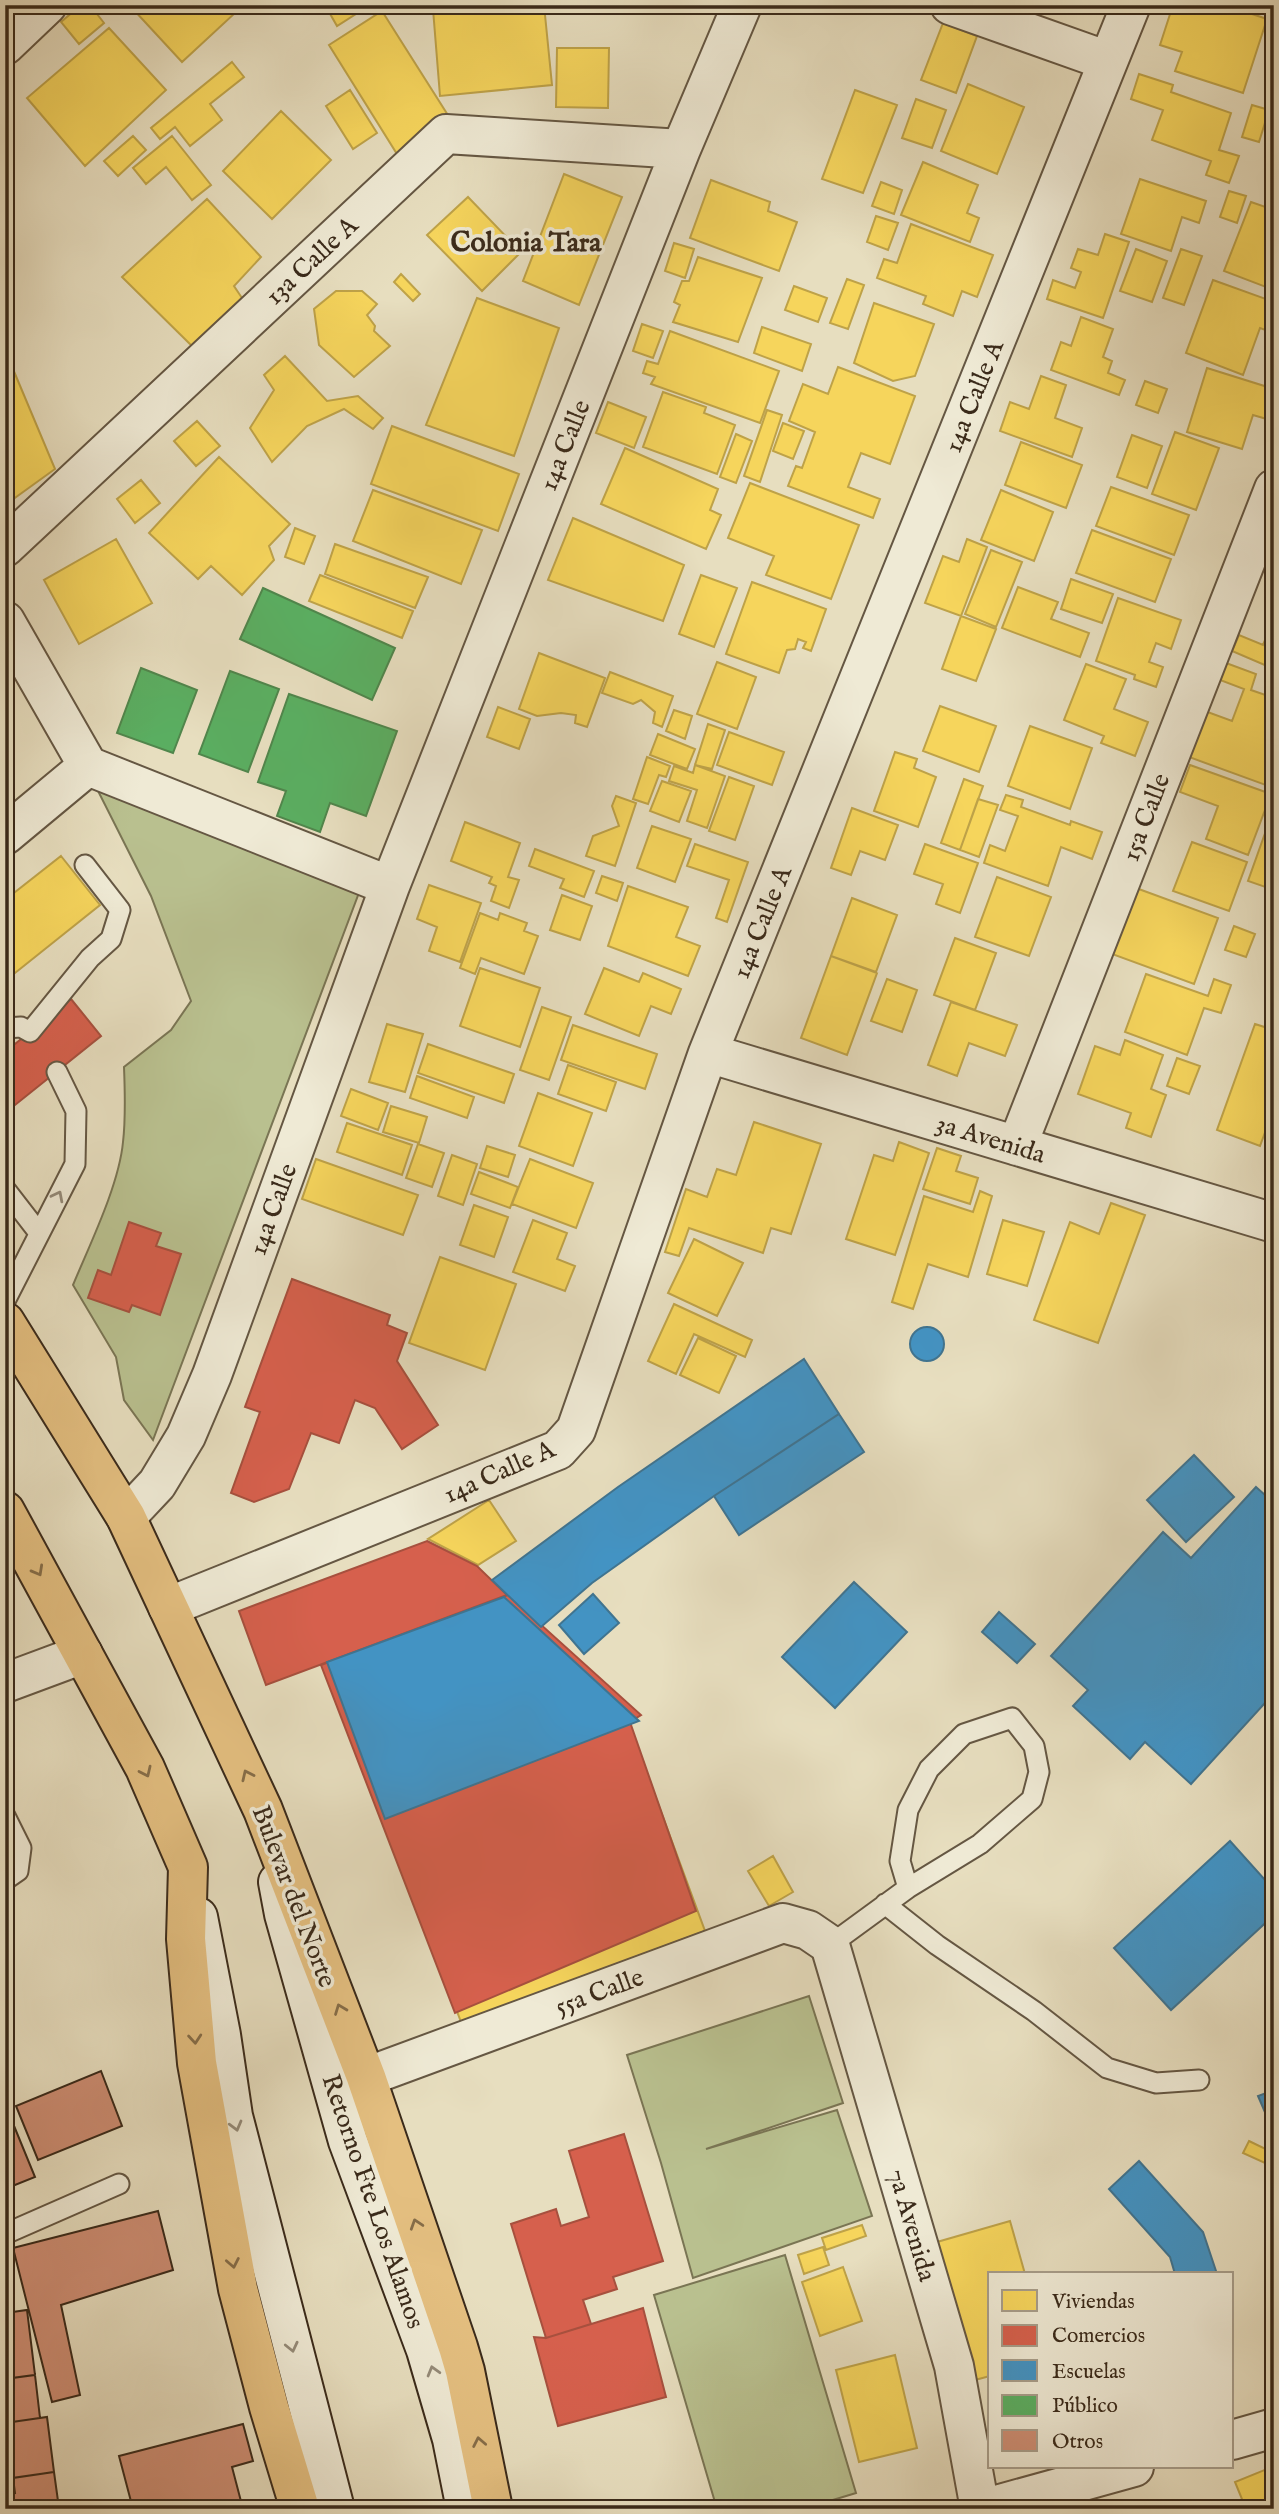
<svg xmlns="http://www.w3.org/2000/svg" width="1279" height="2514" font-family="'IM FELL English',serif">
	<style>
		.green { fill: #b9c08f; stroke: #7a7554; stroke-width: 2 }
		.homes { fill: #f6d55c; stroke: #bea248; stroke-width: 2 }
		.shops { fill: #d6604d; stroke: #a7503e; stroke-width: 2 }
		.schools { fill: #4393c3; stroke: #407490; stroke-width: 2 }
		.public { fill: #5aae61; stroke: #50864c; stroke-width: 2 }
		.building { fill: #cd8d73; stroke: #3a2a1a; stroke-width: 2 }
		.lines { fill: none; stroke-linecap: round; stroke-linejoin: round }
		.lane-casing { stroke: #655743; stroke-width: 23 }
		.street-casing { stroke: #655743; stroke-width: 42 }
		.secondary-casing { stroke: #3a2a1a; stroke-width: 42 }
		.highway-casing { stroke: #3a2a1a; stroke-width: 42 }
		.lane { stroke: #efead5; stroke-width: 19 }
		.street { stroke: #efead5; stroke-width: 38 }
		.secondary { stroke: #efead5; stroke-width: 38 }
		.highway { stroke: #e4bf80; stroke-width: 38 }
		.oneway { stroke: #948a78 }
		.oneway2 { stroke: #866d48 }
		.labels { text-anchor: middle; stroke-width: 7; stroke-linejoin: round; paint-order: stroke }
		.street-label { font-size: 26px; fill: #3a2a1a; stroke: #efead5 }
		.neighbourhood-label { font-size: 28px; font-weight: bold; fill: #3a2a1a; stroke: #efead5 }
	</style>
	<rect width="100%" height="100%" fill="#e7debf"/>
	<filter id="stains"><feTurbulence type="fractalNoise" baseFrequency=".00286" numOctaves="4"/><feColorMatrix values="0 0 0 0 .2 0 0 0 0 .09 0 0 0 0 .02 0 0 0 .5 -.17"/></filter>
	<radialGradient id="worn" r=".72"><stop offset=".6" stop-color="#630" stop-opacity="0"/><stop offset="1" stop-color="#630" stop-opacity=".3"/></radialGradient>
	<path class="green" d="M91 777 360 890 153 1440 124 1400 116 1357 73 1285C90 1244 119 1185 123 1142 126 1117 125 1092 124 1067L171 1030 191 1001 151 896Z
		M809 1996 843 2103 706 2149 837 2110 872 2216 693 2278 661 2163 627 2055Z
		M785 2255 856 2493 803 2509H717L654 2295Z"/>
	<path class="homes" d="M81 5H90L104 23 79 44 61 22Z
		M135 5H228L235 13 182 62 132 8Z
		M325 5H370L337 26Z
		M471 5H544L552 85 440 96 433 9Z
		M1173 5H1225L1267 19 1243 93 1175 71 1182 52 1160 45Z
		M382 11 451 120 397 154 329 45Z
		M943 23 977 36 956 93 921 80Z
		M109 28 166 90 85 166 27 98Z
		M557 48H609L608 108 556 107Z
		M232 62 244 77 210 104 222 120 190 146 175 127 160 139 151 128Z
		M1139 74 1173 85 1171 92 1231 113 1219 150 1239 156 1229 183 1206 175 1211 161 1152 140 1163 110 1131 99Z
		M968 84 1024 107 997 174 941 151Z
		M350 90 377 133 353 149 326 106Z
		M855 90 897 105 863 193 822 179Z
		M916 99 946 110 932 148 902 138Z
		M1252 105 1269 110 1259 142 1242 137Z
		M281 111 331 160 272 219 223 171Z
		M133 136 146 150 118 176 104 161Z
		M172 136 211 185 192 200 166 167 146 184 133 168Z
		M923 162 978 185 967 213 979 218 970 242 901 215Z
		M564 174 622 197 579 305 523 281Z
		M1140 179 1206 201 1199 223 1182 217 1171 251 1121 234Z
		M711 180 770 202 768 211 797 222 779 271 690 238Z
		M881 182 902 190 894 214 872 206Z
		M1229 191 1246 196 1237 223 1220 217Z
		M468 197 521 252 482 291 427 235Z
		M207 199 261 257 234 286 242 298 193 347 122 277Z
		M1251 202 1274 210V290L1224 271Z
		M876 216 898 223 888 250 867 242Z
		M911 224 993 255 977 297 962 291 953 316 923 304 926 296 877 278 884 259 897 263Z
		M1105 234 1129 242 1103 318 1047 299 1053 280 1075 288 1081 272 1071 268 1078 249 1098 255Z
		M674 243 694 249 685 278 665 271Z
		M1136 249 1167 261 1152 302 1120 291Z
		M1181 249 1202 256 1184 305 1163 298Z
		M698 257 762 278 738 342 673 322 680 305 674 302 682 281H689Z
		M401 274 420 294 413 301 394 282Z
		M847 279 864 285 848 329 830 323Z
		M1213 280 1274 302V333L1260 328 1243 375 1186 353Z
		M794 286 827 298 818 322 785 310Z
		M336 291H362L377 304 367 315 375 326 374 331 390 346 354 377 319 345 314 309Z
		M477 298 559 328 514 456 426 425Z
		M874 303 934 324 915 376 893 381 854 363Z
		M1081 317 1113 329 1103 357 1112 361 1108 373 1125 380 1119 395 1051 370 1061 342 1071 346Z
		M642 324 663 331 653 358 633 351Z
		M762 327 811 344 802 371 754 353Z
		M670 331 779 371 760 423 651 384 655 377 643 373 647 361 658 364Z
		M5 350 55 469 5 505Z
		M285 356 327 401 358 396 383 418 373 429 344 409 307 426 272 462 250 428 274 390 264 375Z
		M838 367 915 396 890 464 861 453 848 487 880 499 873 518 788 486 796 466 802 468 815 432 789 421 803 384 828 394Z
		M1207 368 1274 389V409L1270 420 1253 415 1242 449 1187 432Z
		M1041 376 1066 385 1055 418 1082 428 1072 457 1000 431 1010 402 1029 409Z
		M1145 381 1167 389 1158 413 1136 405Z
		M663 392 706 407 704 413 735 425 717 474 643 447Z
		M608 402 646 417 634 448 596 433Z
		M767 410 782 415 760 482 744 476Z
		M197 421 220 446 196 466 174 441Z
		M783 423 804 431 793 459 773 451Z
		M392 426 519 474 498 531 371 484Z
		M1175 432 1219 448 1196 510 1152 494Z
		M736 434 752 441 736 483 720 477Z
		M1132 435 1162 446 1147 488 1117 477Z
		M1021 442 1082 465 1066 508 1005 485Z
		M625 448 718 489 710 510 721 515 706 549 601 504Z
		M219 457 290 524 269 546 274 560 242 595 211 566 198 579 149 533Z
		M141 480 160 503 135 523 117 499Z
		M750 483 859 525 831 599 766 575 774 556 728 538Z
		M1111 487 1189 515 1174 555 1096 526Z
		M373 490 482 530 461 584 353 541Z
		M1001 490 1053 512 1034 561 981 540Z
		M573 518 684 565 663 621 548 580Z
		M295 528 315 536 304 564 285 557Z
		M1092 530 1171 559 1155 602 1076 573Z
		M116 539 152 603 79 644 44 580Z
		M967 539 987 547 961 616 925 603 943 556 959 562Z
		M335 544 428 577 415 608 325 574Z
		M991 550 1022 562 996 627 965 614Z
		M320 575 413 611 402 638 309 601Z
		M701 575 737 588 714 647 679 634Z
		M1071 579 1113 594 1102 623 1061 609Z
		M752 582 826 609 811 651 803 648 806 642 798 639 795 649 787 650 779 673 726 654Z
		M1018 587 1058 602 1051 619 1089 633 1080 657 1002 628Z
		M1118 598 1181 620 1171 649 1156 643 1149 662 1163 667 1156 687 1134 679 1135 675 1096 661Z
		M961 616 996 629 976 681 942 669Z
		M1274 618V669L1232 651 1239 635 1263 645Z
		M539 653 605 678 587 727 575 723 576 715 561 713 537 716 519 709Z
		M717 662 756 677 737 729 697 714Z
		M1226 663 1256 674 1251 690 1274 698V788L1189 757 1205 711 1232 721 1244 689 1220 680Z
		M1086 664 1126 679 1114 709 1148 722 1135 756 1101 743 1104 736 1064 720Z
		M610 672 673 696 662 727 653 723 655 712 641 700 633 704 602 693Z
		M940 706 996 726 979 772 923 751Z
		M498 707 530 719 519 749 487 737Z
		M674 710 692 716 685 739 666 731Z
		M708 724 725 730 712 769 695 765Z
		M1030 726 1092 748 1070 809 1008 786Z
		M729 732 784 752 772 785 717 765Z
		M658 734 695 749 687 769 650 755Z
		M895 752 917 759 914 768 936 777 918 827 874 811Z
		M647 757 670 766 666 777 659 775 648 804 633 799Z
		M695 765 725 776 707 828 687 821 697 790 669 781 674 766 693 773Z
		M1190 765 1271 794 1248 855 1206 839 1218 806 1180 792Z
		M729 777 754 786 735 840 709 831Z
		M964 779 983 786 960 850 941 843Z
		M662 781 691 791 679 822 650 811Z
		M1006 795 1023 800 1021 807 1070 825 1071 821 1102 832 1092 859 1061 847 1048 886 984 863 990 845 1005 851 1018 816 1000 810Z
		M616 796 636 803 615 866 586 856 593 836 619 826 612 806Z
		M978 799 998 805 979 857 960 850Z
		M852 808 898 825 885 860 860 851 851 875 831 868Z
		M1274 808V890L1248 881Z
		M465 822 520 843 508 877 519 880 509 908 491 901 496 886 489 883 492 877 451 861Z
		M652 826 691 839 675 882 637 868Z
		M1192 842 1247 862 1229 911 1173 891Z
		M695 844 748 862 727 922 716 918 729 880 687 866Z
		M925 844 978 863 960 913 936 904 943 884 914 874Z
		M535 849 594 871 584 897 560 888 564 879 529 866Z
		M61 856 100 905 5 981V900Z
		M602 876 623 883 617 901 596 893Z
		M997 877 1051 897 1029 956 975 937Z
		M429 885 481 903 460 962 429 951 437 927 417 919Z
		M628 886 688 907 676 937 700 946 688 976 608 946Z
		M1136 888 1218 918 1194 984 1112 954Z
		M562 895 592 906 580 940 550 930Z
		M852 898 897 915 876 972 831 956Z
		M480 913 498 920 500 913 527 923 524 931 538 936 524 974 481 958 475 974 460 968Z
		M1234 926 1255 934 1246 957 1225 950Z
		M955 938 996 953 975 1010 934 995Z
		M831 956 877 973 847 1055 801 1038Z
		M480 968 540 988 520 1047 460 1026Z
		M604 968 639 982 643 973 681 989 671 1014 651 1006 639 1036 585 1014Z
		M1146 974 1208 996 1214 979 1231 985 1221 1013 1204 1008 1187 1055 1125 1032Z
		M887 979 917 990 902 1032 871 1021Z
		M951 1002 1017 1025 1005 1056 969 1043 957 1076 928 1065Z
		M542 1007 571 1017 549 1080 520 1070Z
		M387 1024 423 1034 405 1092 369 1082Z
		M1255 1024 1274 1030V1108L1260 1146 1217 1130Z
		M573 1025 657 1054 645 1089 561 1060Z
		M1125 1040 1163 1055 1151 1089 1166 1095 1151 1137 1126 1128 1131 1113 1078 1094 1095 1046 1120 1055Z
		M428 1044 514 1074 504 1103 418 1073Z
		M1177 1058 1200 1066 1189 1094 1167 1086Z
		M568 1065 616 1082 606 1111 558 1094Z
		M417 1076 474 1097 467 1118 410 1098Z
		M351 1089 388 1103 378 1130 341 1116Z
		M538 1093 592 1113 573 1166 519 1146Z
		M391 1106 427 1117 419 1143 383 1132Z
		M754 1122 821 1144 791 1234 771 1228 763 1253 689 1228 679 1256 665 1252 686 1189 707 1197 717 1169 736 1175Z
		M347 1123 412 1145 402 1175 337 1152Z
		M899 1142 929 1153 895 1255 846 1239 874 1155 893 1161Z
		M418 1144 444 1153 432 1187 406 1178Z
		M487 1146 515 1155 508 1177 480 1168Z
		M937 1148 961 1156 956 1171 978 1178 970 1204 923 1189Z
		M452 1155 477 1164 463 1205 438 1196Z
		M316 1159 418 1195 403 1235 302 1199Z
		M530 1159 593 1183 576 1228 512 1204Z
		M479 1172 518 1187 510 1208 471 1194Z
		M980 1191 992 1196 968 1277 928 1264 913 1309 892 1302 924 1196 973 1212Z
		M1111 1203 1145 1215 1098 1343 1034 1320 1070 1222 1099 1234Z
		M474 1205 508 1217 494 1257 460 1245Z
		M533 1220 567 1233 557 1259 575 1266 565 1291 513 1272Z
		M1003 1220 1044 1232 1027 1286 987 1274Z
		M694 1239 743 1263 717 1316 668 1293Z
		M440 1257 516 1284 485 1370 409 1343Z
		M674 1304 752 1340 745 1357 694 1334 676 1374 648 1361Z
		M698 1338 736 1356 719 1393 680 1375Z
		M489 1500 516 1541 478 1565 428 1539Z
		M629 1725 705 1931 461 2022 385 1819Z
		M773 1856 793 1892 769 1906 748 1871Z
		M1249 2141 1274 2153V2167L1243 2153Z
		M1010 2221 1025 2274H990V2376L975 2380 937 2242Z
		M862 2225 866 2236 826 2250 822 2238Z
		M823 2247 829 2265 804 2274 798 2255Z
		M843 2267 862 2321 820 2336 802 2282Z
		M895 2355 917 2448 859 2462 836 2370Z
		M1272 2467 1274 2472V2509H1246L1235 2482Z"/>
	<path class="shops" d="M71 999 101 1036 5 1113V1052Z
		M129 1222 161 1233 156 1246 181 1254 160 1315 132 1305 129 1312 88 1298 98 1270 111 1275Z
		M292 1279 390 1315 387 1325 407 1333 397 1361 438 1425 402 1449 375 1408 355 1400 339 1443 311 1433 289 1489 254 1502 231 1493 260 1412 245 1407Z
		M427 1541 477 1566 507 1595 266 1685 239 1611Z
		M508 1595 641 1715 630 1722 696 1911 455 2013 321 1665Z
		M624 2134 663 2261 613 2277 617 2289 583 2300 591 2324 546 2338 511 2224 556 2209 561 2226 589 2217 569 2151Z
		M643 2308 666 2397 558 2426 534 2337 546 2338Z"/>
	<path class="schools" d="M910 1344a17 17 0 1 1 34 0a17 17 0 1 1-34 0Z
		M804 1359 839 1414 714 1496 592 1583 541 1627 492 1580 618 1487Z
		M839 1414 864 1452 739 1535 714 1496Z
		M1194 1455 1234 1497 1186 1542 1147 1500Z
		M1256 1487 1274 1503V1693L1191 1784 1145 1742 1130 1759 1073 1706 1088 1690 1051 1656 1163 1532 1191 1558Z
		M854 1582 907 1632 835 1708 782 1657Z
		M593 1594 619 1623 584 1654 559 1625Z
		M504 1597 639 1721 385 1819 327 1662Z
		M999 1612 1035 1644 1017 1663 982 1632Z
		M1230 1841 1274 1890V1915L1171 2010 1114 1948Z
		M1274 2090V2133L1258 2096Z
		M1139 2161 1203 2232 1217 2274H1175L1170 2257 1109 2189Z"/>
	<path class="public" d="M263 588 395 648 372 700 240 639Z
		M141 668 197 690 173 753 117 733Z
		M230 671 279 689 248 772 199 754Z
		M289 694 397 731 366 816 330 803 320 832 277 816 286 791 258 782Z"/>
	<path class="building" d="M101 2071 122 2126 38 2160 16 2106Z
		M12 2121 35 2177 5 2189V2123Z
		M158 2211 173 2270 61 2305 80 2395 52 2402 13 2248Z
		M27 2310 35 2375 5 2379V2313Z
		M35 2375 40 2418 5 2423V2379Z
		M47 2417 54 2472 5 2479V2423Z
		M243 2424 253 2461 232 2467 243 2509H133L119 2456Z
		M54 2472 58 2501 22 2506 23 2509H5V2494L15 2493 13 2478Z"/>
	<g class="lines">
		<defs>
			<path id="lane" d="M5 1028 21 1027 30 1032 90 958 111 939 120 910 85 865
				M5 1189 39 1233
				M5 1301 75 1164 76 1111 57 1072
				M5 1816 21 1848 18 1871 5 1880
				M885 1904 937 1945 1034 2011 1107 2068 1156 2083 1199 2080
				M830 1945 908 1888 980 1844 1032 1799 1039 1772 1034 1746 1012 1718 964 1734 929 1769 908 1810 900 1861 908 1888
				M5 2234 119 2184"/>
			<path id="street" d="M950 5 1108 61
				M5 45 47 5
				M5 547 446 134 681 149
				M5 621 88 766
				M5 835 88 766 390 886
				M708 1053 1274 1223
				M1017 1146 1274 489
				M126 1517 157 1484 186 1436 212 1375 390 886 681 149 742 5
				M168 1607 558 1450 576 1430 708 1053 1131 5
				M5 1683 83 1654
				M366 2077 783 1923 808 1930 830 1945 954 2366 980 2509
				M1232 2440 1274 2428
				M982 2509 1134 2467"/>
			<path id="secondary" d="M278 1882 284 1914 348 2141 426 2350 452 2439 466 2509
				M198 1917 221 2035 233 2116 335 2509"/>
			<path id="highway" d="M5 1322 126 1517 263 1810 366 2077 458 2347 465 2371 493 2509
				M5 1511 145 1768 188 1867 186 1939 197 2063 238 2289 269 2407 300 2509"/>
		</defs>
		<use href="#lane" class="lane-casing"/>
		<use href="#street" class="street-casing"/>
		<use href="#secondary" class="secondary-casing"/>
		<use href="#highway" class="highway-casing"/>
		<use href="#lane" class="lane"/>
		<use href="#street" class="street"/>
		<use href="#secondary" class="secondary"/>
		<use href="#highway" class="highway"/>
	</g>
	<defs><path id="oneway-chevron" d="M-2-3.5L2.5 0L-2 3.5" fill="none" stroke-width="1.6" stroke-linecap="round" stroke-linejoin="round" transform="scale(1.75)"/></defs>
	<g class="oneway">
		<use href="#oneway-chevron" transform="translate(58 1196) rotate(-63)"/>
		<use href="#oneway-chevron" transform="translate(236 2126) rotate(75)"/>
		<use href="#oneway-chevron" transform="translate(292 2347) rotate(77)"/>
		<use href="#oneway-chevron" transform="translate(433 2371) rotate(-106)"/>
	</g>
	<g class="oneway2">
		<use href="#oneway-chevron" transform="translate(38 1571) rotate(61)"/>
		<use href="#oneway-chevron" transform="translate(146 1772) rotate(65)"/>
		<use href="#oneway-chevron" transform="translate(247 1775) rotate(-115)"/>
		<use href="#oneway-chevron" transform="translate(340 2009) rotate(-111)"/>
		<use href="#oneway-chevron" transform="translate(195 2039) rotate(85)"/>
		<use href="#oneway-chevron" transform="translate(416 2224) rotate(-108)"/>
		<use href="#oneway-chevron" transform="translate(233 2263) rotate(79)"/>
		<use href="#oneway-chevron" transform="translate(479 2442) rotate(-101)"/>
	</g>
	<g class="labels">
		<g class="street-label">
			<text transform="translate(311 260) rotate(-43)" y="9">13a Calle A</text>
			<text transform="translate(973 396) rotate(-68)" y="9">14a Calle A</text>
			<text transform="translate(564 445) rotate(-68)" y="9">14a Calle</text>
			<text transform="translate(1145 817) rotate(-69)" y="9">15a Calle</text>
			<text transform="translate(761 922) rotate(-68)" y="9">14a Calle A</text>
			<text transform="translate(991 1138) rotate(17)" y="9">3a Avenida</text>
			<text transform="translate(272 1209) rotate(-70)" y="9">14a Calle</text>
			<text transform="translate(499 1471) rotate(-24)" y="9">14a Calle A</text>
			<text transform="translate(295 1896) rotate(69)" y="9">Bulevar del Norte</text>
			<text transform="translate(599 1991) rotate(-20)" y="9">55a Calle</text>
			<text transform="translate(374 2201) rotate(71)" y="9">Retorno Fte Los Alamos</text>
			<text transform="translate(913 2225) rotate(74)" y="9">7a Avenida</text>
		</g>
		<g class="neighbourhood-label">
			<text x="526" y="251">Colonia Tara</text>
		</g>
	</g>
	<rect width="1279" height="2514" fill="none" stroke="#e7debf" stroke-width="28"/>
	<rect x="7" y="7" width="1265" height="2500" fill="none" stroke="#3a2a1a" stroke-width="3.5"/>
	<rect x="14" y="14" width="1251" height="2486" fill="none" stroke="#3a2a1a" stroke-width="2"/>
	<rect x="988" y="2272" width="245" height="196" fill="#efead5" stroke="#a79d8a" stroke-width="2"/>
	<rect x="1002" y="2290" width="35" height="21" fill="#f6d55c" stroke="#a79d8a" stroke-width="2"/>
	<text x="1052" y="2308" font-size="21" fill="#3a2a1a">Viviendas</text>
	<rect x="1002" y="2325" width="35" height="21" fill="#d6604d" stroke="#a79d8a" stroke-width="2"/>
	<text x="1052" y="2342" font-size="21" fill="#3a2a1a">Comercios</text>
	<rect x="1002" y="2360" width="35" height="21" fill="#4393c3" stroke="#a79d8a" stroke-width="2"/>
	<text x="1052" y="2378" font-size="21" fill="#3a2a1a">Escuelas</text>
	<rect x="1002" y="2395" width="35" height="21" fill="#5aae61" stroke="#a79d8a" stroke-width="2"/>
	<text x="1052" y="2412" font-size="21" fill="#3a2a1a">Público</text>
	<rect x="1002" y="2430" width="35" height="21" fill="#cd8d73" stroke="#a79d8a" stroke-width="2"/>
	<text x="1052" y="2448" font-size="21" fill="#3a2a1a">Otros</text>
	<rect width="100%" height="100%" filter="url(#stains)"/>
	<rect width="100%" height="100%" fill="url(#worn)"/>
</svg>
